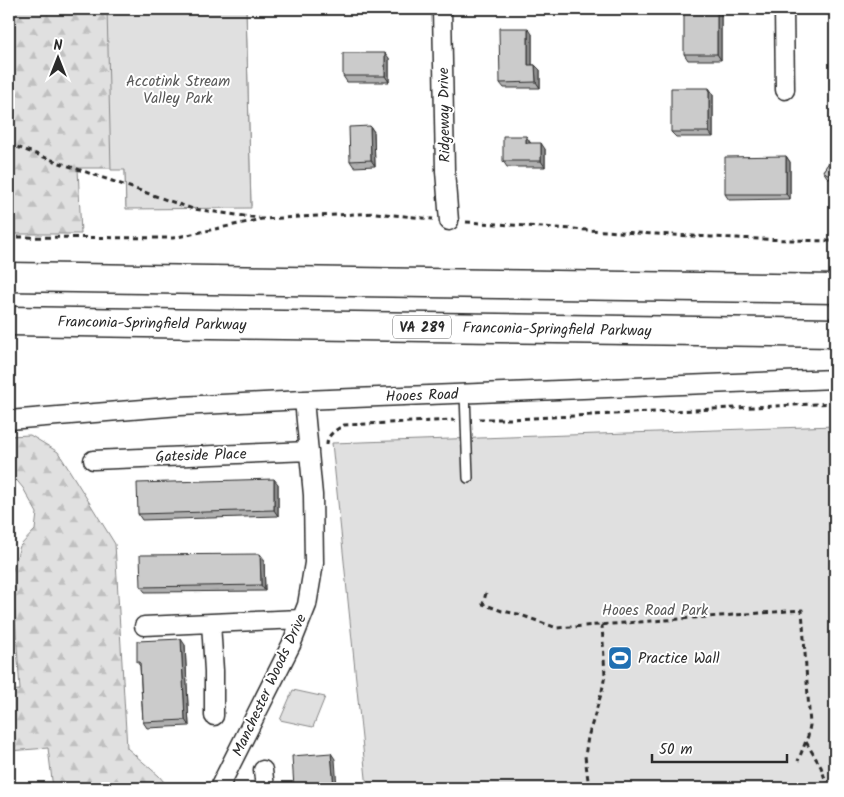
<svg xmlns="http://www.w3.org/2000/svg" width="844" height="797" font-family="Kalam,sans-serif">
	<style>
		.forest { fill: url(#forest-firs); stroke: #868686 }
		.park { fill: #e0e0e0; stroke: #868686 }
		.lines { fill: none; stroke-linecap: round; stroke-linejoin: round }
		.service-casing { stroke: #2b2b2b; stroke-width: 12 }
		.minor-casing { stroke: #2b2b2b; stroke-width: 21 }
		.primary-casing { stroke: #2b2b2b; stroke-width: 31 }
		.path { stroke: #2b2b2b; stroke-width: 3; stroke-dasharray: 5 4; stroke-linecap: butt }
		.service { stroke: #fff; stroke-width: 9 }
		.minor { stroke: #fff; stroke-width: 18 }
		.primary { stroke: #fff; stroke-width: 28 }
		.wall { fill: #afafaf; stroke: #2b2b2b }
		.shaded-wall { fill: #8e8e8e; stroke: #2b2b2b }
		.building { fill: #cbcbcb; stroke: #2b2b2b }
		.labels { text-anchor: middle; stroke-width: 4; stroke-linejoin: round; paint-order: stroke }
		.shield { fill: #fff; stroke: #6b6b6b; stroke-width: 1 }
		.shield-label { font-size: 14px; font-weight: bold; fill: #2b2b2b }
		.park-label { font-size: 15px; fill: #585858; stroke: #fff }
		.street-label { font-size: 15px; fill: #2b2b2b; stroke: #fff }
		.poi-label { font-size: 15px; fill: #2b2b2b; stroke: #fff; text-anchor: start }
	</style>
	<defs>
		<pattern id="forest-firs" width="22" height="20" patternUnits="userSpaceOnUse" patternTransform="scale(1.25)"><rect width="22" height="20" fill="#e0e0e0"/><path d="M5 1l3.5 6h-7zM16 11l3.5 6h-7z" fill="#c0c0c0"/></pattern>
	</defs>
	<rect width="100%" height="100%" fill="#fff"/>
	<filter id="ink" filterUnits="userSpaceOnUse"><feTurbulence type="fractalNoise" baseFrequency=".02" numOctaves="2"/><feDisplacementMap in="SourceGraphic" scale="10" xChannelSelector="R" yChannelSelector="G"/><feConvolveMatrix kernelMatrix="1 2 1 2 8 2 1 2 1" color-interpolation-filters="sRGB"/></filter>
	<g filter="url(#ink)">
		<path class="forest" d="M9 9H246L251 206 126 207 125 168H78L81 234H9Z
			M30 435 58 452 115 544 127 748 159 776 169 788H53L48 748 9 751V691L20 690 12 573 20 546 35 530 37 513 23 488 9 471V436Z"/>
		<path class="park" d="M107 9H246L251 208 126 209 125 170H111Z
			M835 426V788H367L332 443Z
			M293 690 325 697 313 727 280 720Z"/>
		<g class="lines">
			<defs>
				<path id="service" d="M465 393 468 478"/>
				<path id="minor" d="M442 9 445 171 449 221
					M784 9 785 90
					M9 420 180 406 304 400 835 379
					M93 460 309 451
					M211 623 301 619
					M144 626 211 623 214 671V716
					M263 770 265 788
					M219 788 291 645 307 605 314 563 313 495 304 400"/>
				<path id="primary" d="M9 277 835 289
					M9 321 835 333"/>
			</defs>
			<use href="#service" class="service-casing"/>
			<use href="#minor" class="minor-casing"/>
			<use href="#primary" class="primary-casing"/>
			<path class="path" d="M9 144 60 163 193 209 259 218
				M466 222C589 230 712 239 835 241
				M9 237 173 238 262 219 375 213 433 219
				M479 419H512L835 403
				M327 445C327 434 336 430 344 425L455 420
				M486 593 483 604 502 611 518 614 557 628 802 610 810 725 808 736 798 761
				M806 742 821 767 828 788
				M589 788 585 756 588 737 602 691 605 675 602 625"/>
			<use href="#service" class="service"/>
			<use href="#minor" class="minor"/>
			<use href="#primary" class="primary"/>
		</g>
		<path class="wall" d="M721 12V60H688L684 54Z
			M532 34V65H535L540 70V88H504L500 83Z
			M389 58V82H347L343 76Z
			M709 88 713 94V137H676L671 132Z
			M370 126 374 132 375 166 354 167 350 161Z
			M530 142V143L545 149V167H507L503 161Z
			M835 155V182L827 177 823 171Z
			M786 156 790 162V199L729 200 725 194Z
			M278 484V516L142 520 138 514Z
			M9 516 12 521 9 523Z
			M264 559 265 591 145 592 141 587Z
			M185 645 189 726 147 728 143 722 140 666 137 662Z"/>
		<path class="shaded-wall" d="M717 9H718L721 12V60L717 54Z
			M528 28 532 34V70L528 65Z
			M385 53 389 58V82L385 76Z
			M535 65 540 70V88L536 82Z
			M709 88 713 94V137L709 132Z
			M370 126 374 132 375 166 371 160Z
			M526 136 530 142V149L526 143Z
			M541 143 545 149V167L541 161Z
			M786 156 790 162V199L786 194Z
			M274 479 278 484V516L274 510Z
			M260 554 264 559 265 591 261 585Z
			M181 639 185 645 189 726 185 720Z
			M331 753 335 759 337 788H334Z"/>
		<path class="building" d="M684 9H717V54H684Z
			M499 28H528V65H535L536 82 500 83Z
			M343 53H385V76H343Z
			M671 88H709V132H671Z
			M370 126 371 160 350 161 349 127Z
			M503 136H526V143H541V161H503Z
			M834 155H835V179L823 171Z
			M786 156V194H725V157Z
			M274 479V510L138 514 137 483Z
			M260 554 261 585 141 587 140 555Z
			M181 639 185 720 143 722 140 662H137V641Z
			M331 753 334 788H294L292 756Z"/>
	</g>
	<defs>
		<symbol id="stadium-square" viewBox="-11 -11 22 22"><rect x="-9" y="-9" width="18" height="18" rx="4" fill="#1f6fb2" stroke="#fff"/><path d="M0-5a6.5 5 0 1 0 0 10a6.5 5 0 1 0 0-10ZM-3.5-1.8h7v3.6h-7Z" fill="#fff"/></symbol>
	</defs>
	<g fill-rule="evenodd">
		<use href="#stadium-square" x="606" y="644" width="28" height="28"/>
	</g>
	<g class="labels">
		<rect class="shield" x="393" y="315.5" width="58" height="23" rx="4"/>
		<g class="shield-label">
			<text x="422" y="332">VA 289</text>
		</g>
		<g class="park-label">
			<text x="178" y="86">Accotink Stream<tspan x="178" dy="17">Valley Park</tspan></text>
			<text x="655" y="615">Hooes Road Park</text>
		</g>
		<g class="street-label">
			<text transform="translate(444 115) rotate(-91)" y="5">Ridgeway Drive</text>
			<text transform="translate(152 323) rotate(1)" y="5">Franconia-Springfield Parkway</text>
			<text transform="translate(557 329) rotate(1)" y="5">Franconia-Springfield Parkway</text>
			<text transform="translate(422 395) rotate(-2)" y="5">Hooes Road</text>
			<text transform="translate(201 455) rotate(-2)" y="5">Gateside Place</text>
			<text transform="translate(269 685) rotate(-65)" y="5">Manchester Woods Drive</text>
		</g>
		<g class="poi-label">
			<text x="638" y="663">Practice Wall</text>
		</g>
	</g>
	<rect width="844" height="797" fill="none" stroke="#fff" stroke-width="30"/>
	<rect x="15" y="15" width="814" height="767" fill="none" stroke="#2b2b2b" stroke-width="2" filter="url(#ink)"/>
	<g transform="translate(58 58)" stroke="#ffffff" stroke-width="4" paint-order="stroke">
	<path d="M0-4L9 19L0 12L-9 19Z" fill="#2b2b2b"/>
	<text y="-8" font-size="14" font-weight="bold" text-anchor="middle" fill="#2b2b2b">N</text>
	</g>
	<path d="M652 754v8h135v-8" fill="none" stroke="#2b2b2b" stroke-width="2.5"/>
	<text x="659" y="754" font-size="15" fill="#2b2b2b" stroke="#ffffff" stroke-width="4" paint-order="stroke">50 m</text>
</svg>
